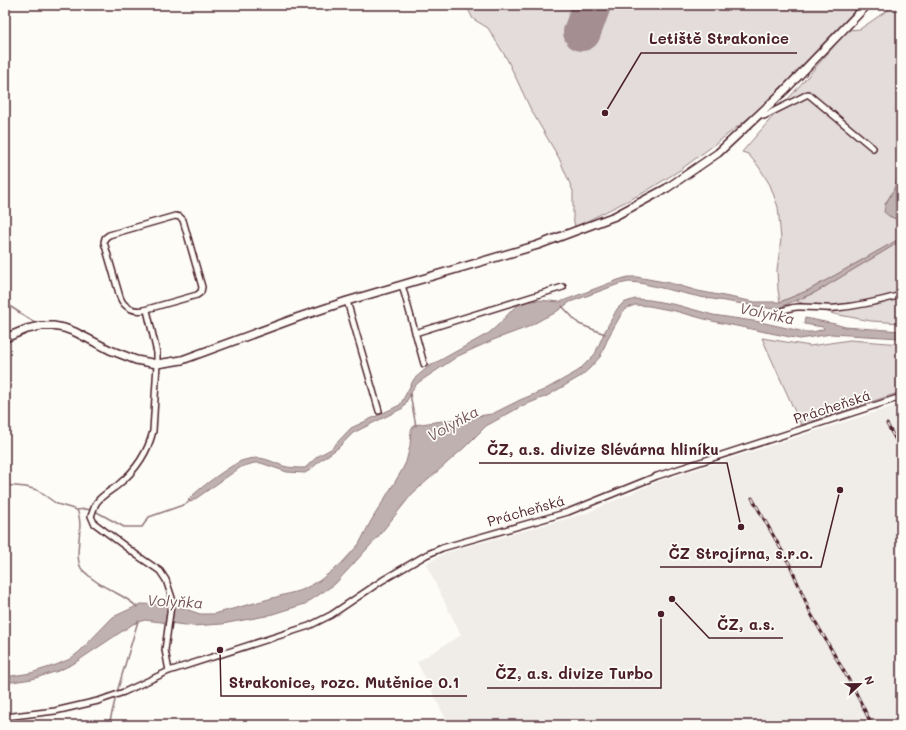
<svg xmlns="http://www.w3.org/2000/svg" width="906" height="730" font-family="Mali,sans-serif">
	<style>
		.built { fill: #f0ece8 }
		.green { fill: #e3dcda; stroke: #967e82 }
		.water { fill: #c0b1b1; stroke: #91777b }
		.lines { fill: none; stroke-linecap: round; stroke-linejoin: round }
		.stream { stroke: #91777b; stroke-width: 1.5 }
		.runway { stroke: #a48e91; stroke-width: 38 }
		.minor-casing { stroke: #4a1f2b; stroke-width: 8 }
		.tertiary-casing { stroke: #4a1f2b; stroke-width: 10 }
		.minor { stroke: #fdfcf7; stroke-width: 5 }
		.tertiary { stroke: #fdfcf7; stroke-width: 7 }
		.rail-casing { stroke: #4a1f2b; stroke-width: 3 }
		.rail { stroke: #fdfcf7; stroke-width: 1.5; stroke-dasharray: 4.5; stroke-linecap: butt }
		.labels { text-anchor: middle; stroke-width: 3.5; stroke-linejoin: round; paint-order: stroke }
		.street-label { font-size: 14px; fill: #4a1f2b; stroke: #fdfcf7 }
		.water-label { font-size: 15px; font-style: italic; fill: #73525a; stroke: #fdfcf7 }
		.leader { fill: none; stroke: #4a1f2b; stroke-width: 1.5 }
		.callout-dot { fill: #4a1f2b; stroke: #fdfcf7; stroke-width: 1.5 }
		.callout-label { font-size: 15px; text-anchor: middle; font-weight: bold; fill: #4a1f2b; stroke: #fdfcf7; stroke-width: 3.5; stroke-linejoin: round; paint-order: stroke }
	</style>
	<rect width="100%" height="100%" fill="#fdfcf7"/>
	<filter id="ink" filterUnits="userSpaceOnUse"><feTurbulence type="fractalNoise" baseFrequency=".025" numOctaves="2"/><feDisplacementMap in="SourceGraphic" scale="8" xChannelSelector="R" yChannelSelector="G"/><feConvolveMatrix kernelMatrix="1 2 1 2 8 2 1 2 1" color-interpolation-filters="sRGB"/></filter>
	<g filter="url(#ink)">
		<path class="built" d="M901 404V725H449L417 662 461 635 426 564 445 553 584 514 657 482Z"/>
		<path class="green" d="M466 5H860L760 109 714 145 680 170 645 192 575 227 573 217V191L559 158 531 110 507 59 488 28 473 19Z
			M895 5H901V170L893 191 885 204 889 216 901 221V238L809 290 780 302 778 290 777 270 781 239 778 207 770 185 759 167 748 154 742 152 848 30 860 29Z
			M901 241V323L871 321 834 314 796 301 816 292Z
			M762 338 810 346 850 340 901 344V392L801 425Z"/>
		<path class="water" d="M901 163V221L889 216 884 212C885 203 889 199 893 191 898 182 900 172 901 163Z
			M901 238V241L816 292 783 306 780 310 700 297 640 283 629 282 619 284 570 302 553 314 544 318 528 327 493 340 458 356 419 382 414 387 403 408 353 433 338 448 321 460 310 470 305 473 287 472 261 463H254L241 467 191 502 188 500C198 489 228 467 241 461 247 459 253 458 259 458 268 459 275 463 283 466 290 468 298 468 305 468L318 456 331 449 351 428 400 405 414 379 428 367 489 333 497 326 514 308 521 303 538 300 560 302 618 280 628 277H637L670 283 698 291 755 302H780L809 290Z
			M635 299 650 300 677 305 713 315 760 322 805 332H813L824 329 823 327 804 324 805 318 835 324 845 327 901 331V338L831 334 800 339 712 321 675 311 649 306 635 305 627 308 622 313 609 336 600 357 590 368 581 376 547 396 522 406 486 426 465 447 412 494 377 538 335 584 305 604 266 616 222 624 193 626 145 620 133 624 73 664 58 671 32 679 5 683V677L31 673 56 665 70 659 79 652 113 617 141 604 167 605 177 606 200 614H214L302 590 319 581 341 564 359 544 371 521 401 472 406 462 410 446 411 431 414 425 492 414 520 400 544 390 578 371 595 354 604 333 617 309 623 303Z"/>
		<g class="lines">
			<path class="stream" d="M5 294 11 307 37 324
				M562 306 579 324 605 334
				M410 394 416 426
				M5 485 26 487 37 490 57 504 77 510 86 509 91 510
				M77 510C85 527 73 553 81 568 82 570 86 573 88 575 102 589 123 593 137 607
				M95 511 124 527H142L149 517 186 504 190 501
				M117 692 138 621
				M109 725 116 696"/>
			<path class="runway" d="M582 32 592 5"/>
			<defs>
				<path id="minor" d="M761 113 764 116 808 94 873 148
					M175 216 180 217 183 220 202 287 201 292 197 295 144 310C134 312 124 308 120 297L104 242 105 238 109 235Z
					M402 285 424 364
					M347 301 379 411
					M147 310 157 353V364L153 431C148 452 135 471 118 485 112 490 102 495 97 502 94 506 93 512 91 516L94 523 138 556 160 571 166 580 172 598 165 650 169 671
					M781 312C797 302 818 310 836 308 858 306 880 301 901 295
					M415 333 563 287
					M5 717 55 711 98 701 124 692 169 671 309 626 331 615 383 580 426 555 442 548 568 512 657 476 901 397"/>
				<path id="tertiary" d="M5 338 27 329 41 326H53L64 328 75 332 110 350 136 360 157 364 182 360 299 317 347 301 538 245 615 216 667 188 718 153 785 90 867 5"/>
			</defs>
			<use href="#minor" class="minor-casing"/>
			<use href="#tertiary" class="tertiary-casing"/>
			<use href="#minor" class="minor"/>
			<use href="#tertiary" class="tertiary"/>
			<defs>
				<path id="rail" d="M887 424 901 449
					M752 498 790 565 811 614 854 689 872 725"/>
			</defs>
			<use href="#rail" class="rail-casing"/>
			<use href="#rail" class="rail"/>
		</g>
	</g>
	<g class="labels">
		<g class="street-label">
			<text transform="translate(832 407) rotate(-18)" y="5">Prácheňská</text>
			<text transform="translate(526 511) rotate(-16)" y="5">Prácheňská</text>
		</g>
		<g class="water-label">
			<text transform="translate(767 314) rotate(12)" y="5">Volyňka</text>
			<text transform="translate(453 424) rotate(-29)" y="5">Volyňka</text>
			<text transform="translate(175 602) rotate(3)" y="5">Volyňka</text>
		</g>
	</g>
	<path class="leader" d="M605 113L641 53H797M741 527L727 463H479M840 490L821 567H660M672 599L709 638H783M661 614L661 688H487M220 650L221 696H467"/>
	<g class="callout-dot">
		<circle cx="605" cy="113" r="4"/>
		<circle cx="741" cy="527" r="4"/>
		<circle cx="840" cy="490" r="4"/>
		<circle cx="672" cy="599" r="4"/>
		<circle cx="661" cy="614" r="4"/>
		<circle cx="220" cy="650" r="4"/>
	</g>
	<g class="callout-label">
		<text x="719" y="44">Letiště Strakonice</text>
		<text x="603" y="455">ČZ, a.s. divize Slévárna hliníku</text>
		<text x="741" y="559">ČZ Strojírna, s.r.o.</text>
		<text x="746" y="630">ČZ, a.s.</text>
		<text x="574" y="679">ČZ, a.s. divize Turbo</text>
		<text x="344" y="688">Strakonice, rozc. Mutěnice 0.1</text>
	</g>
	<rect width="906" height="730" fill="none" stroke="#fdfcf7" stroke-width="20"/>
	<rect x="10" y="10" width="886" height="710" fill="none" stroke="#4a1f2b" stroke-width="1.5" filter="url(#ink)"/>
	<g transform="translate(860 684) rotate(68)" stroke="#fdfcf7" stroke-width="3" paint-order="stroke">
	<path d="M0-3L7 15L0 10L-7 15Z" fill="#4a1f2b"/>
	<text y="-6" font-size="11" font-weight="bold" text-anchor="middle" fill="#4a1f2b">N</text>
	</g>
</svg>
